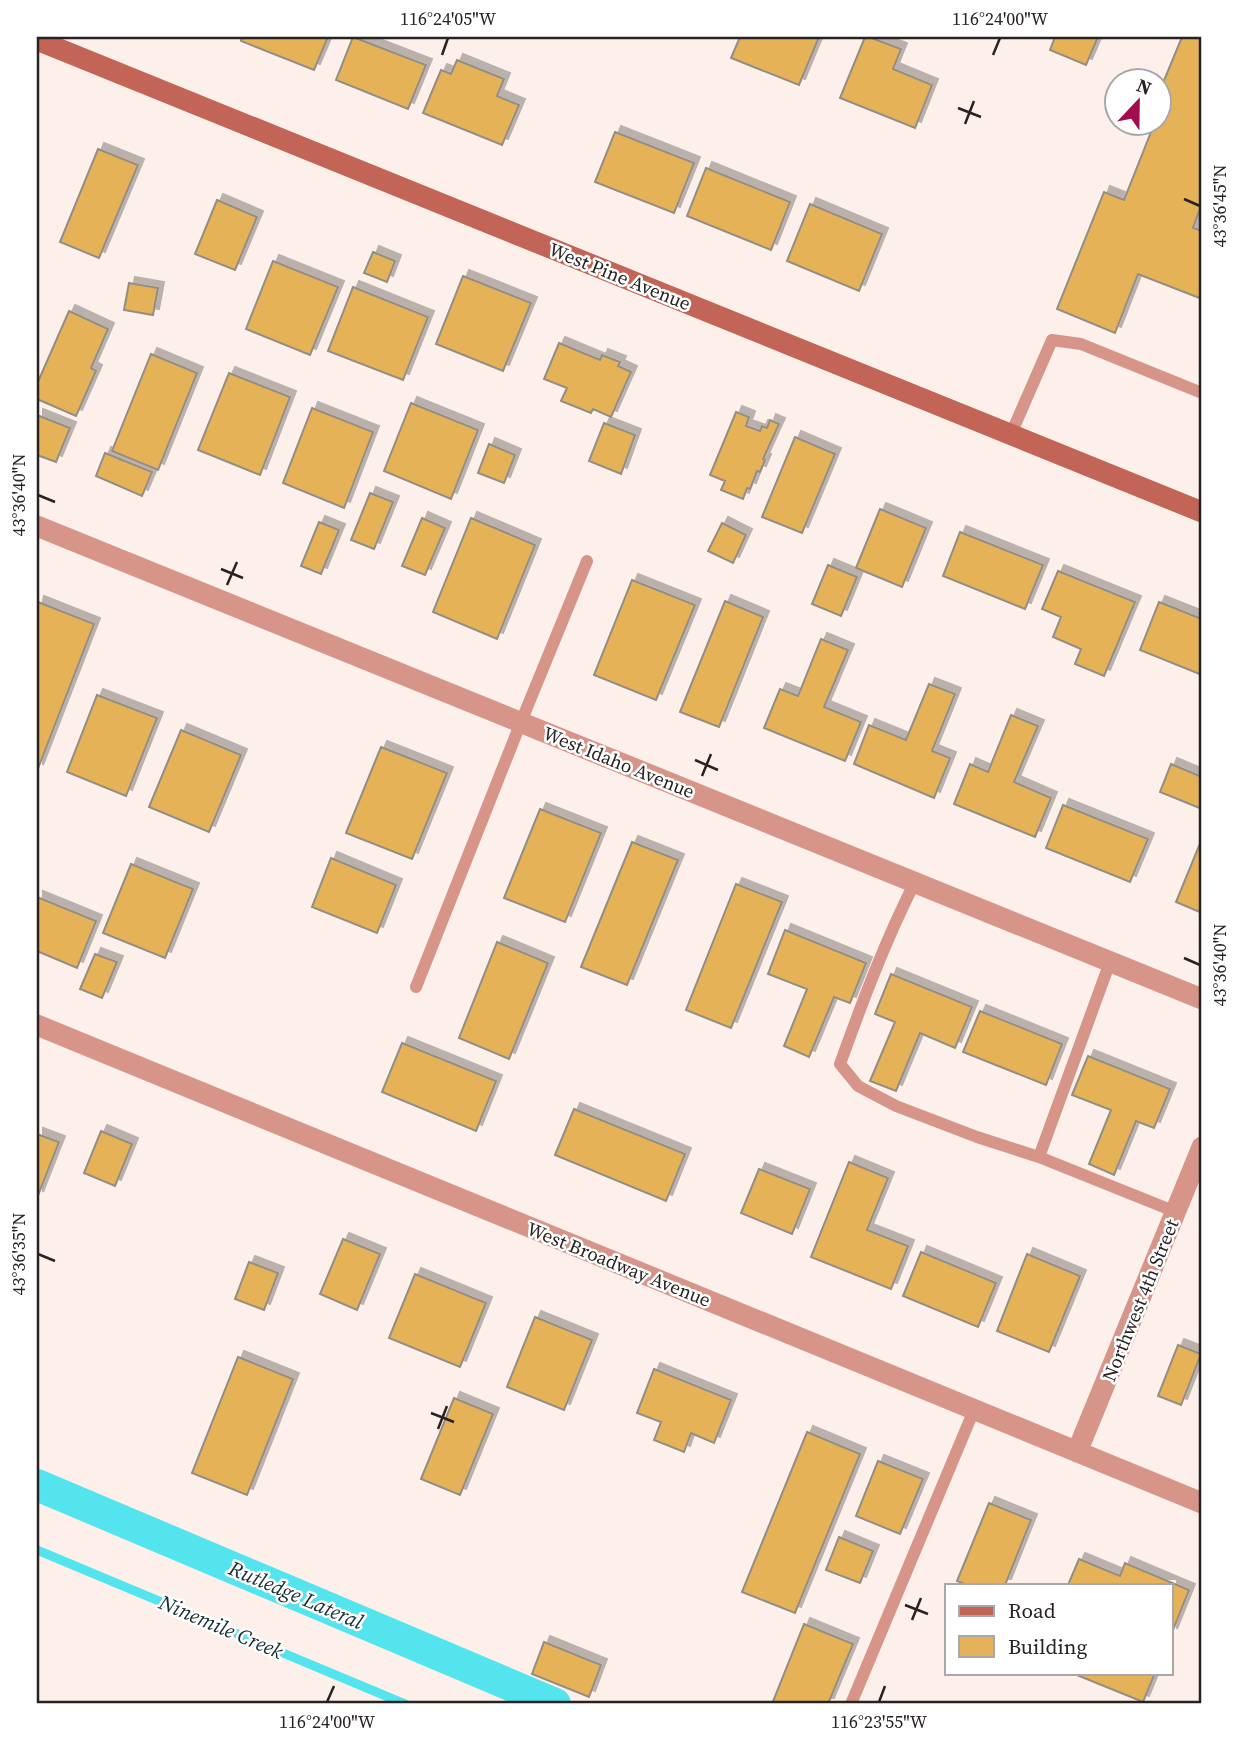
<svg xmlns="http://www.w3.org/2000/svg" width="1239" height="1741" font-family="'Source Serif 4',serif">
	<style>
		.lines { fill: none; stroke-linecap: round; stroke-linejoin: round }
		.stream { stroke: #53e4ee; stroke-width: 9 }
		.canal { stroke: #53e4ee; stroke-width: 32 }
		.building { fill: #e5b259; stroke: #938d84; stroke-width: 2; filter: url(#shadow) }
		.lane { stroke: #d7958a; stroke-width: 12 }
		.street { stroke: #d7958a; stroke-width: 21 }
		.secondary { stroke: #c36556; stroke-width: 21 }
		.ticks { fill: none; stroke: #282322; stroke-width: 2.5 }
		.labels { text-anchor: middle; stroke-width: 5; stroke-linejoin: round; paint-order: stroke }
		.street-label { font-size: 19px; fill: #282322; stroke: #fff }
		.water-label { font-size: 21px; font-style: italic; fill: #162e30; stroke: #fff }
		.neatline { fill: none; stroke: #282322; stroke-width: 2.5 }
		.ticks-label { font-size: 18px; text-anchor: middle; fill: #282322 }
	</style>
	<defs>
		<filter id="shadow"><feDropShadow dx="6" dy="-6" stdDeviation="0" flood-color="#0004"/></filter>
	</defs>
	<rect width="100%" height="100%" fill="#fdf0eb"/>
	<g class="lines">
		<path class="stream" d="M37 1550 405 1704"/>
		<path class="canal" d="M37 1485 555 1704"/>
	</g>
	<path class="building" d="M242 37H328L314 70 241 41Z
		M353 37 426 65 408 109 336 80Z
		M740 37H819L799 85 731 58Z
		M865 37H869L901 49 893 69 932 85 915 128 840 98Z
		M1055 37H1098L1086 65 1050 50Z
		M1182 37H1202V203L1193 228 1202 231V299L1138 274 1115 333 1057 309 1104 192 1124 200 1155 122H1158V113L1163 102 1158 101V95Z
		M457 60 504 79 497 96 519 105 502 145 423 113 441 70 451 74Z
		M615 132 694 163 674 213 595 182Z
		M98 149 138 165 99 258 60 242Z
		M706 168 790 202 771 250 687 216Z
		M217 200 257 217 235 270 195 254Z
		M810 204 882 234 859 291 787 261Z
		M373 252 395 261 387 282 364 273Z
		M273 261 338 287 310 355 246 329Z
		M463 276 531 303 503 371 436 344Z
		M129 283 158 288 153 315 124 310Z
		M353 287 428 317 403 380 328 351Z
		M69 311 108 329 91 368 96 371 76 416 37 399V384Z
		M559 343 600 360 602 355 620 362 618 366 631 372 611 417 593 409 591 413 561 401 567 388 544 379Z
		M151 354 197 373 158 470 112 451Z
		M229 373 290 397 260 475 198 450Z
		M411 403 478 430 451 499 384 471Z
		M312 408 373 432 344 508 283 483Z
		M736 412 749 417 746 426 760 431 762 426 767 428 770 420 779 424 763 459 765 460 760 472 757 471 750 489 747 488 743 499 721 490 725 481 710 475Z
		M37 415 70 428 56 462 37 455Z
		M604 423 635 435 621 474 589 461Z
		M795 437 835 454 802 533 762 517Z
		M489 444 515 455 504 483 478 473Z
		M105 453 152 472 142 496 96 476Z
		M370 493 393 502 374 549 351 540Z
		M880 509 926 528 902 587 856 568Z
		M422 518 445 528 425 575 402 566Z
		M471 518 535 545 497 639 433 612Z
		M319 522 339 530 321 574 301 566Z
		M722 523 746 535 733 563 708 551Z
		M960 532 1043 565 1025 609 943 576Z
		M828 565 857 577 841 616 812 604Z
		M1058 571 1135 602 1104 676 1075 664 1081 649 1053 637 1061 617 1042 609Z
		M632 580 695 605 656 700 594 675Z
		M725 601 763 617 719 727 680 712Z
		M38 602 94 624 37 771V606Z
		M1159 602 1202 619V675L1140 650Z
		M821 639 848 650 824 707 861 722 845 761 764 728 780 689 798 696Z
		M929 684 955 694 932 751 950 758 934 798 854 764 869 725 906 740Z
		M97 695 157 718 126 796 67 772Z
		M1011 715 1038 726 1014 782 1051 798 1035 837 954 804 970 764 988 772Z
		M181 730 241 755 209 832 149 807Z
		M381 747 447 773 412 859 346 833Z
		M1171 764 1202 777V809L1160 792Z
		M1063 805 1148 839 1130 882 1046 848Z
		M540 809 601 833 565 922 504 898Z
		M1201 841 1202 842V913L1176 902Z
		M632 842 678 860 627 985 581 967Z
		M331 858 396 885 377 933 312 907Z
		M131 864 193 889 165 958 103 933Z
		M736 884 782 902 731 1028 686 1010Z
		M37 897 96 921 77 968 37 951Z
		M785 930 866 963 850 1003 834 997 809 1057 784 1046 807 989 768 974Z
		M497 942 548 963 509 1059 459 1038Z
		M95 954 117 962 102 998 80 989Z
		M891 974 972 1007 955 1048 920 1033 896 1091 870 1081 895 1022 875 1014Z
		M980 1011 1062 1044 1046 1085 963 1052Z
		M402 1043 496 1081 476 1131 382 1092Z
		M1088 1056 1170 1089 1154 1128 1136 1121 1114 1175 1089 1164 1111 1110 1072 1095Z
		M574 1109 685 1154 666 1201 555 1155Z
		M101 1131 132 1144 115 1186 84 1173Z
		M37 1134 59 1142 37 1198Z
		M849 1162 888 1178 867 1230 908 1246 891 1289 811 1257Z
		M759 1169 810 1189 792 1234 741 1213Z
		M343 1239 380 1254 357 1310 320 1294Z
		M921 1252 996 1283 978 1327 903 1296Z
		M1027 1254 1080 1276 1049 1352 997 1331Z
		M249 1262 278 1273 264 1310 235 1299Z
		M415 1274 486 1303 460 1367 389 1338Z
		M535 1317 592 1340 564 1410 507 1387Z
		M1178 1345 1201 1354 1181 1405 1158 1396Z
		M238 1357 293 1379 247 1495 192 1473Z
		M654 1369 731 1400 714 1443 691 1433 684 1452 654 1440 661 1422 637 1413Z
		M454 1398 493 1414 460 1495 421 1479Z
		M807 1432 860 1454 795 1613 742 1592Z
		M878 1461 923 1479 900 1534 856 1516Z
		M989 1503 1031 1520 1005 1585H967L957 1581Z
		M839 1537 873 1551 860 1583 826 1570Z
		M1079 1559 1120 1576 1125 1563 1189 1590 1171 1635V1585H1068Z
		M804 1624 853 1644 828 1704H772Z
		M544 1642 601 1665 589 1697 532 1674Z
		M1072 1673H1155L1143 1702Z"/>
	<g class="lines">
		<path class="lane" d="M1011 434 1052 340 1081 344 1202 393
			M915 882C885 941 862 1003 840 1064L858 1086 896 1106 977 1137 1039 1157 1110 962
			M416 987 521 722 587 561
			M1039 1157 1176 1212
			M851 1704 974 1410"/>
		<path class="street" d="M37 526 1202 999
			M37 1025 1202 1503
			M1077 1452 1202 1147"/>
		<path class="secondary" d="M37 40 1202 512"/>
	</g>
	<path class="ticks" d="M442 55 448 38M993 55 1000 38M958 108 981 117M965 124 974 101M1184 199 1200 206M38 495 55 502M221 569 243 578M227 585 237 562M695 760 718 770M702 776 711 754M1184 958 1200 965M38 1254 55 1261M431 1413 454 1422M438 1429 447 1406M905 1605 928 1614M912 1620 921 1598M327 1702 334 1686M879 1702 885 1686"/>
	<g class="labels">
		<g class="street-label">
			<text transform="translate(620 276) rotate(22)" y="7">West Pine Avenue</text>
			<text transform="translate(619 762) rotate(22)" y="7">West Idaho Avenue</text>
			<text transform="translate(619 1264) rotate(22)" y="7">West Broadway Avenue</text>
			<text transform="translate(1140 1300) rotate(-68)" y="7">Northwest 4th Street</text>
		</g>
		<g class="water-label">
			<text transform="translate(296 1595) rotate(23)" y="7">Rutledge Lateral</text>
			<text transform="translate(221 1627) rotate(23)" y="7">Ninemile Creek</text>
		</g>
	</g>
	<rect width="1239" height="1741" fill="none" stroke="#ffffff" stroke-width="77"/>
	<rect x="945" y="1584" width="228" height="91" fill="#ffffff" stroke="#a9a7a7" stroke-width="2"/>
	<rect x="959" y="1606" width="35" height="10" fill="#c36556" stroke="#a9a7a7" stroke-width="2"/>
	<text x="1008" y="1618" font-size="21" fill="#282322">Road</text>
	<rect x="959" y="1636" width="35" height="21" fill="#e5b259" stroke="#a9a7a7" stroke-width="2"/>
	<text x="1008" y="1654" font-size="21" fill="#282322">Building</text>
	<g transform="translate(1138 102) rotate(22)"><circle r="33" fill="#ffffff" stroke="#a9a7a7" stroke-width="2"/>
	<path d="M0-5L12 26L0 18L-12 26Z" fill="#a20d50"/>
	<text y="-10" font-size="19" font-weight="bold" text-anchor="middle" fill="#282322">N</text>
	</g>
	<rect x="38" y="38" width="1162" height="1664" class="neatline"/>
	<g class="ticks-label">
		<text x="448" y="25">116°24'05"W</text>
		<text x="1000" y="25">116°24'00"W</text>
		<text transform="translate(1220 206) rotate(-90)" y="6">43°36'45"N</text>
		<text transform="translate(19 495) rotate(-90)" y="6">43°36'40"N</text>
		<text transform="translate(1220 965) rotate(-90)" y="6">43°36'40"N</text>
		<text transform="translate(19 1254) rotate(-90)" y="6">43°36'35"N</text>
		<text x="327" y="1728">116°24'00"W</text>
		<text x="879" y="1728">116°23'55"W</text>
	</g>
</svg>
